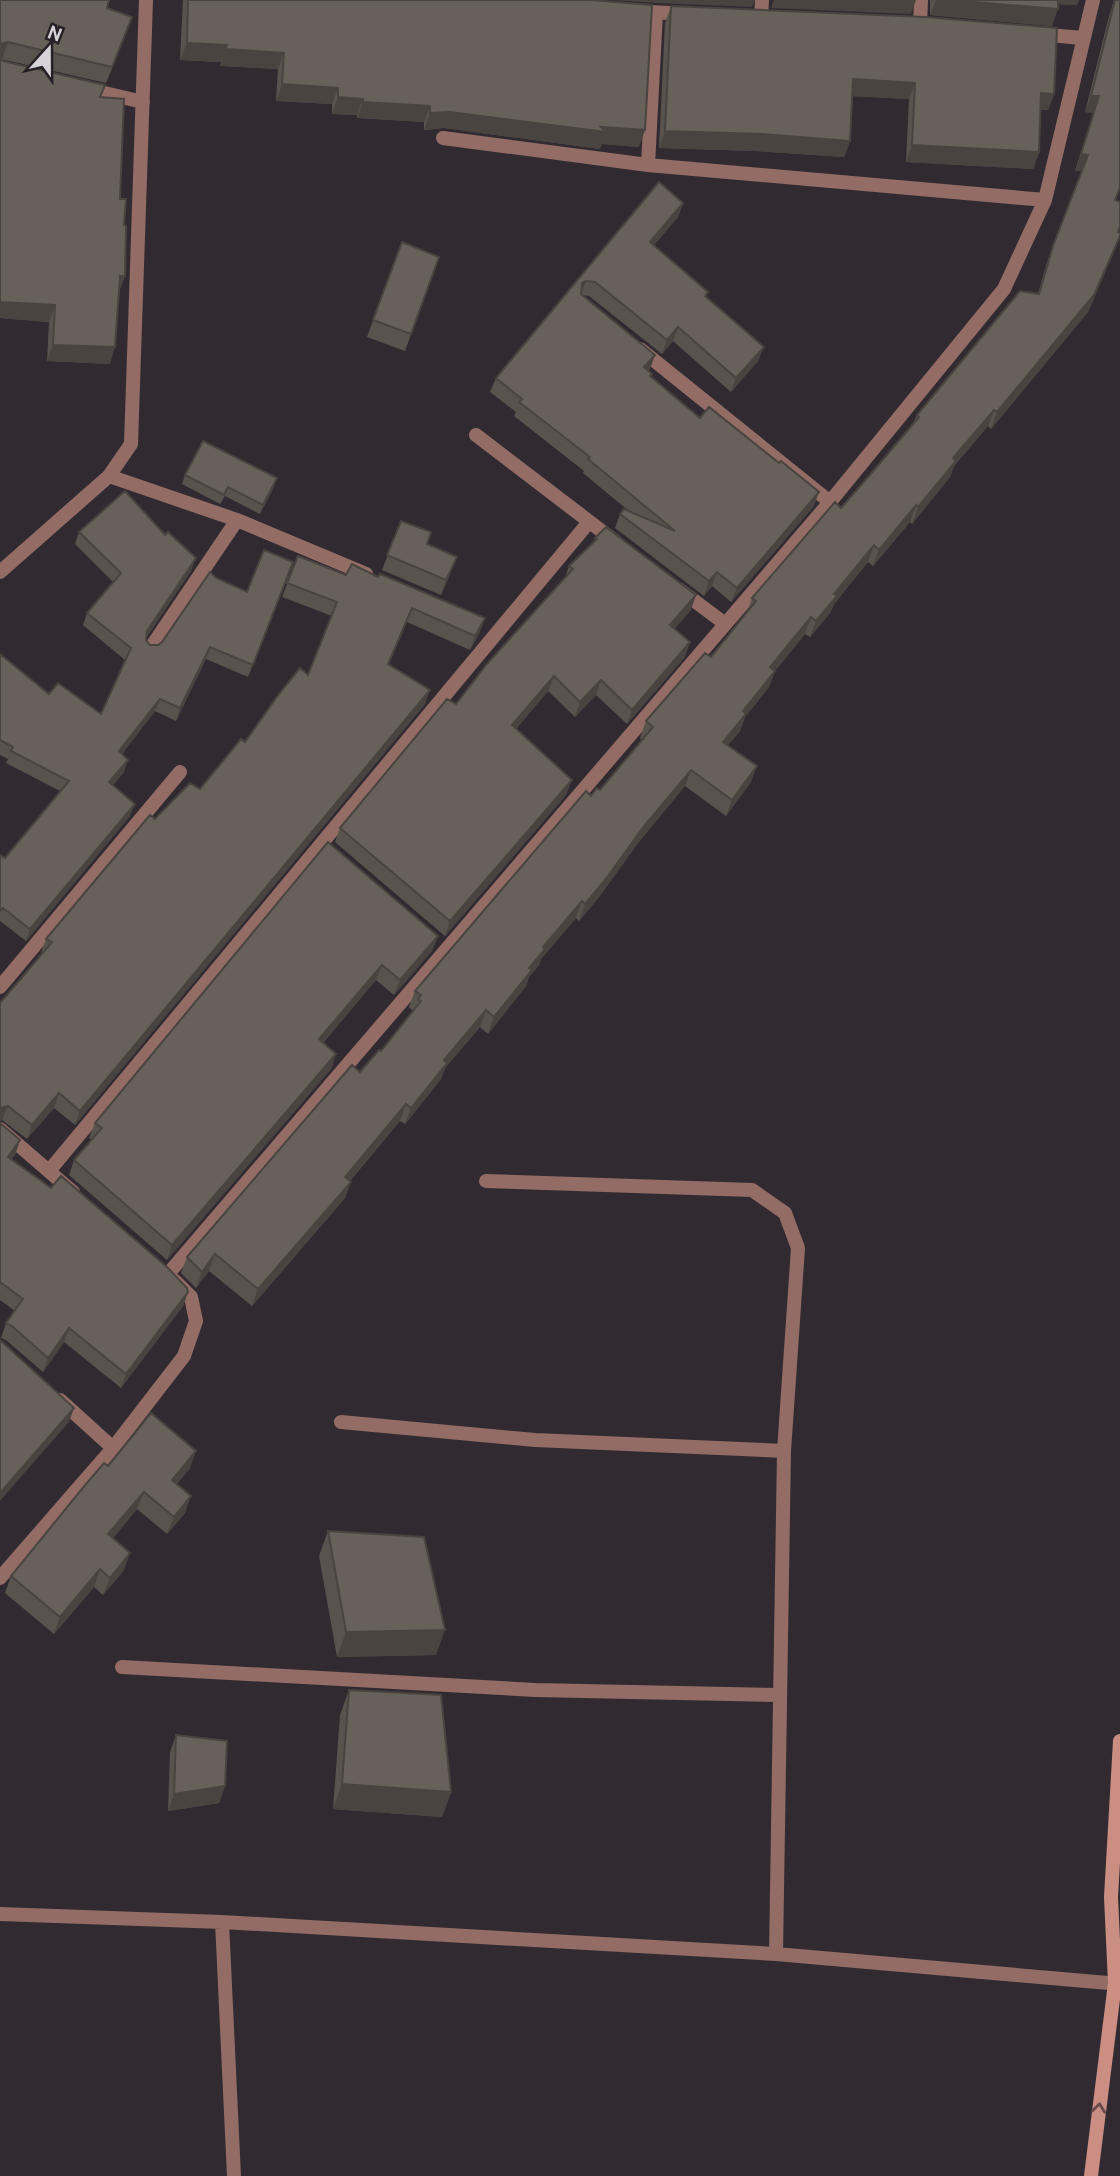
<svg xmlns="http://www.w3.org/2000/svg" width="1120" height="2176" font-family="Cabin,sans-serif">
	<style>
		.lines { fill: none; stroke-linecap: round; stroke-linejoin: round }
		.street { stroke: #926c65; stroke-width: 14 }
		.secondary { stroke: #cb8e83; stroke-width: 14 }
		.wall { fill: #59534d }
		.shaded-wall { fill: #49443f }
		.building { fill: #68615a; stroke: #49443f; stroke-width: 2 }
		.oneway { stroke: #694d4c }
	</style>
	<rect width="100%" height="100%" fill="#312b31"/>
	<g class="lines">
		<path class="street" d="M633 11 686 14
			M656 13 648 165 1045 200
			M761 18 762 0
			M920 24 921 0
			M1038 34 1082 38
			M83 88 143 102
			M443 138 648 165
			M640 349 830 502
			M476 435 616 542
			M109 476 237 520 366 574
			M0 572 109 476 131 444 146 0
			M680 590 724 623
			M150 649 237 520
			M0 987 180 772
			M0 1129 73 1192
			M49 1171 589 522
			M486 1181 752 1190 785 1213 798 1248 784 1451 776 1954
			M168 1274 830 502 1004 289 1045 200 1093 0
			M60 1400 113 1448
			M341 1422 535 1440 784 1451
			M0 1578 113 1448 184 1356 196 1321 191 1297 175 1281
			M122 1667 535 1690 780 1695
			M0 1914 222 1922 776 1954 1120 1984
			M222 1922 234 2176"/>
		<path class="secondary" d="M1091 2176 1115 1983 1111 1897 1120 1741"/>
	</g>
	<path class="wall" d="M0 0 107 8 126 34 106 83 1 59 3 61 100 97 120 199 124 225 125 276 119 291 110 364 47 361 49 322 0 318Z
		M183 0H591L639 147 602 144 600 149 444 128 424 130V122L357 118V115L332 114V104L276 101 278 69 220 66 221 62 180 60Z
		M930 0H1079L1077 5 1058 4 1052 26 930 15Z
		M1114 0H1120L1116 200 1118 232 1120 236 1088 312 991 429 988 426 954 466 950 477 912 524 910 522 873 566 868 562 834 604 830 613 810 637 805 634 775 671 769 687 745 717 740 731 728 745 751 782 726 816 685 786 638 843 599 897 579 921 576 918 541 959 539 965 529 977 526 986 488 1034 480 1027 445 1068 441 1079 405 1124 400 1121 350 1181 345 1198 252 1306 209 1271 196 1288 181 1273 187 1257 381 1051 413 1011 409 1007 415 991 591 796 600 790 642 740 640 738 646 721 711 657 747 613 752 598 841 508 913 423 917 415 1038 294 1047 262 1082 171H1075L1093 113 1085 112 1108 20Z
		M671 6 1054 94 1048 110H1041L1039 152 1033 169 906 162 909 99 852 96 850 141 844 157 756 151 659 148 665 23Z
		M659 182 683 203 678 217 654 245 708 292 706 297 758 361 731 392 673 341 662 354 589 296 582 295 650 369 648 371 651 377 700 418 814 506 731 602 712 586 704 596 615 528 620 514 630 512 583 473 584 471 514 416 516 412 490 392 496 378Z
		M402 242 439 257 405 351 367 337Z
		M185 475 274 487 260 514 225 496 220 504 182 484Z
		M401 521 451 572 441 595 382 570Z
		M79 532 191 571 146 638V640L150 645H158L162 642 216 578 247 592 293 562 248 677 206 659 176 721 155 711 122 754 124 772 113 785 130 816 26 941 0 921V855L5 858 60 791 6 763 8 759 0 755V654L49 694 101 714 125 660 83 625 87 613 113 582 75 544Z
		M595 538 691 610 674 629 685 657 627 724 596 695 575 717 548 691 516 729 566 795 445 936 335 842 340 828 456 704 565 578 569 566 594 542Z
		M298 556 480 632 470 650 407 622 389 664 425 704 75 1125 54 1108 27 1139 2 1120 0 1121V1003L42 953H41L46 939 155 819 200 789 245 742 308 675 332 616 282 597Z
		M328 842 438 936 432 951 394 995 376 980 323 1043 336 1054 331 1069 167 1260 69 1175 74 1160 92 1140 89 1138 95 1123Z
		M0 1123 20 1140 15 1155 11 1160 188 1292 183 1306 121 1388 64 1342 43 1372 6 1340 1 1338 6 1323 15 1311 0 1300Z
		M108 1466 190 1468 177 1484 185 1513 167 1534 137 1509 113 1538 124 1570 103 1595 94 1587 54 1634 5 1593 11 1576Z
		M328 1531 436 1655 337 1657 319 1556Z
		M349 1690 451 1792 442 1817 333 1809 340 1715Z
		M176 1735 225 1786 219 1803 168 1811 170 1752Z"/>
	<path class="shaded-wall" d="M612 0H755L752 7 657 3Z
		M774 0H916L911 14 771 8Z
		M936 0H951L1058 9 1052 26 930 15Z
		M1054 0H1079L1077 5 1053 4Z
		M8 42 2 59H0V44Z
		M187 43 227 45 221 62 180 60Z
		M226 49 284 53 278 69 220 66Z
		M853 79 915 83 909 99 847 96Z
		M282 84 338 88 332 104 276 101Z
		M1041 93 1054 94 1048 110H1035Z
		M1091 96H1099L1093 113 1085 112Z
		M338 97 363 99 357 115 332 114Z
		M363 102 430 106 424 122 357 118Z
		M450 112 601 127 645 130 639 147 602 144 600 149 444 128 424 130 430 113Z
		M665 131 762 134 850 141 844 157 756 151 659 148Z
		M912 145 1039 152 1033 169 906 162Z
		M1081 154 1088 155 1082 171H1075Z
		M683 203 678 217 644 256 650 242Z
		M1120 236 1115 250 1088 312 991 429 997 412Z
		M120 276H125L119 292Z
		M586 281 581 295 577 298 582 283Z
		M0 302 55 305 49 322 0 318Z
		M678 327 673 341 662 354 667 340Z
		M53 345 115 347 110 364 47 361Z
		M764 347 758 361 731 392 736 378Z
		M655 355 650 369 639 382 644 367Z
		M994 410 988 426 954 466 950 477 912 524 918 507 953 458Z
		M277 478 274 487 260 514 263 505Z
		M819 492 814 506 731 602 737 588Z
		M916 505 910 522 873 566 879 550Z
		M874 545 868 562 834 604 830 613 810 637 816 621 834 594Z
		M457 557 451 572 441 595 446 580Z
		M196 558 191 571 142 644 147 631Z
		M717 572 712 586 704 596 709 581Z
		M696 595 691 610 665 640 670 625Z
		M811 617 805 634 764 684 770 667Z
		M485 618 480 632 470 650 475 636Z
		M690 642 685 657 627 724 632 710Z
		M210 647 206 659 176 721 180 708Z
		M775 671 769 687 745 717 740 731 717 758 723 742 743 711Z
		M554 676 548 691 507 740 512 725Z
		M601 680 596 695 575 717 580 702Z
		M430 690 425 704 75 1125 80 1111Z
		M160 699 155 711 114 764 119 751Z
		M128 760 124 772 104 794 109 782Z
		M757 766 751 782 726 816 732 800Z
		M691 770 685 786 638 843 599 897 579 921 585 904 644 826Z
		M572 780 566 795 445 936 450 921Z
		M135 804 130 816 26 941 30 929Z
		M582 901 576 918 541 959 539 965 529 977 526 986 488 1034 494 1017 543 947Z
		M438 936 432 951 394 995 400 980Z
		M382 965 376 980 313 1054 319 1039Z
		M486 1010 480 1027 445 1068 441 1079 405 1124 411 1108 444 1060Z
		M336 1054 331 1069 167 1260 172 1245Z
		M59 1093 54 1108 27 1139 32 1125Z
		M406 1104 400 1121 339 1193 345 1177Z
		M8 1106 2 1120 0 1121V1108Z
		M20 1140 15 1155 3 1172 8 1157Z
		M351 1182 345 1198 252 1306 258 1289Z
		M215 1254 209 1271 196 1288 202 1272Z
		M188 1292 183 1306 121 1388 126 1374Z
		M69 1328 64 1342 43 1372 48 1358Z
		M74 1408 69 1422 0 1501V1493Z
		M196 1451 190 1468 166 1497 172 1480Z
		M144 1492 137 1509 102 1552 108 1534Z
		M191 1496 185 1513 167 1534 174 1517Z
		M130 1553 124 1570 103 1595 110 1578Z
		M100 1569 94 1587 54 1634 60 1617Z
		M445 1630 436 1655 337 1657 346 1632Z
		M342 1784 451 1792 442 1817 333 1809Z
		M225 1786 219 1803 168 1811 174 1794Z"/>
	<path class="building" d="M0 0H109L107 8 132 17 112 67 8 42 0 44Z
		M188 0H591L652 5 645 130 601 127 606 132 450 112 430 113V106L363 102V99L338 97V88L282 84 284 53 226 49 227 45 187 43Z
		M951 0H1058V9Z
		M1115 0H1120V188L1115 200 1120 202V226L1118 232H1120V236L1094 295 997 412 994 410 953 458 956 461 918 507 916 505 879 550 874 545 834 594 837 596 816 621 811 617 770 667 775 671 743 711 746 714 723 742 757 766 732 800 691 770 644 826 605 880 585 904 582 901 543 947 545 949 529 968 532 970 494 1017 486 1010 444 1060 447 1063 411 1108 406 1104 345 1177 351 1182 258 1289 215 1254 202 1272 187 1257 352 1065 360 1072 379 1050 381 1051 421 1001 418 999 421 995 415 991 586 791 591 796 597 788 600 790 653 727 646 721 705 653 711 657 756 601 752 598 835 502 841 508 869 476 919 417 917 415 1020 291 1039 294 1053 246 1088 155 1081 154 1099 96H1091Z
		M671 6 925 17 1057 28 1054 94 1041 93 1039 152 912 145 915 83 853 79 850 141 762 134 665 131Z
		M0 58 3 61 105 85 100 97 124 99 120 199H126L124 225 126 226 125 276H120L115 347 53 345 55 305 0 302Z
		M659 182 683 203 650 242 708 292 705 296 764 347 736 378 678 327 667 340 595 282 586 281 582 283 581 294 655 355 644 367 652 374 650 376 700 418 709 407 779 463 781 461 819 492 737 588 717 572 709 581 620 514 624 509 675 531 588 459 590 457 519 402 522 399 496 378Z
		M402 242 439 257 411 334 373 320Z
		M203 441 277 478 263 505 228 487 224 495 185 475Z
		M125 491 165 535 168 532 196 558 147 631 146 640 150 645H158L162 642 210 572 216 578 247 592 264 550 293 562 253 665 210 647 180 708 160 699 119 751 128 760 109 782 135 804 30 929 3 908 0 911V855L5 858 69 781 11 751 13 747 0 740V654L49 694 58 683 101 714 131 648 87 613 121 573 79 532Z
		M401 521 431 532 427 544 457 557 446 580 387 555Z
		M606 527 696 595 670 625 690 642 632 710 601 680 580 702 554 676 512 725 572 780 450 921 340 828 447 699 456 704 487 664 573 569 569 566 597 539 595 538Z
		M298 556 346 575 352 564 378 577 380 574 485 618 475 636 412 608 388 664 430 690 80 1111 59 1093 32 1125 8 1106 0 1108V1003L52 942 46 939 150 815 155 819 190 783 200 789 241 739 245 742 279 694 300 668 308 675 337 602 287 583Z
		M328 842 438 936 400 980 382 965 319 1039 336 1054 172 1245 74 1160 102 1128 95 1123Z
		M0 1123 20 1140 8 1157 51 1188 61 1176 167 1267 187 1288 188 1292 126 1374 69 1328 48 1358 12 1326 6 1323 23 1299 0 1282Z
		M0 1340 74 1408 0 1493Z
		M151 1413 196 1451 172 1480 191 1496 174 1517 144 1492 108 1534 130 1553 110 1578 100 1569 60 1617 11 1576 86 1484 104 1463 108 1466Z
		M328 1531 424 1537 445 1630 346 1632Z
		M349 1690 441 1695 451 1792 342 1784Z
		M176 1735 227 1741 225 1786 174 1794Z"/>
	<defs><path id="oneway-chevron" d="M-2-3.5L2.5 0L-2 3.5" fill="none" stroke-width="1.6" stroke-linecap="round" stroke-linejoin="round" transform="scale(1.75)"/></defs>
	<use class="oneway" href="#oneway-chevron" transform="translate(1099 2108) rotate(-83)"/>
	<g transform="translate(49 49) rotate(21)" stroke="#272127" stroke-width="5" paint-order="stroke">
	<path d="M0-5L12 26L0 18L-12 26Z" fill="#d6d2d6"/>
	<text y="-10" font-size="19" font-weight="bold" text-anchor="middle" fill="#d6d2d6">N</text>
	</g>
</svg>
